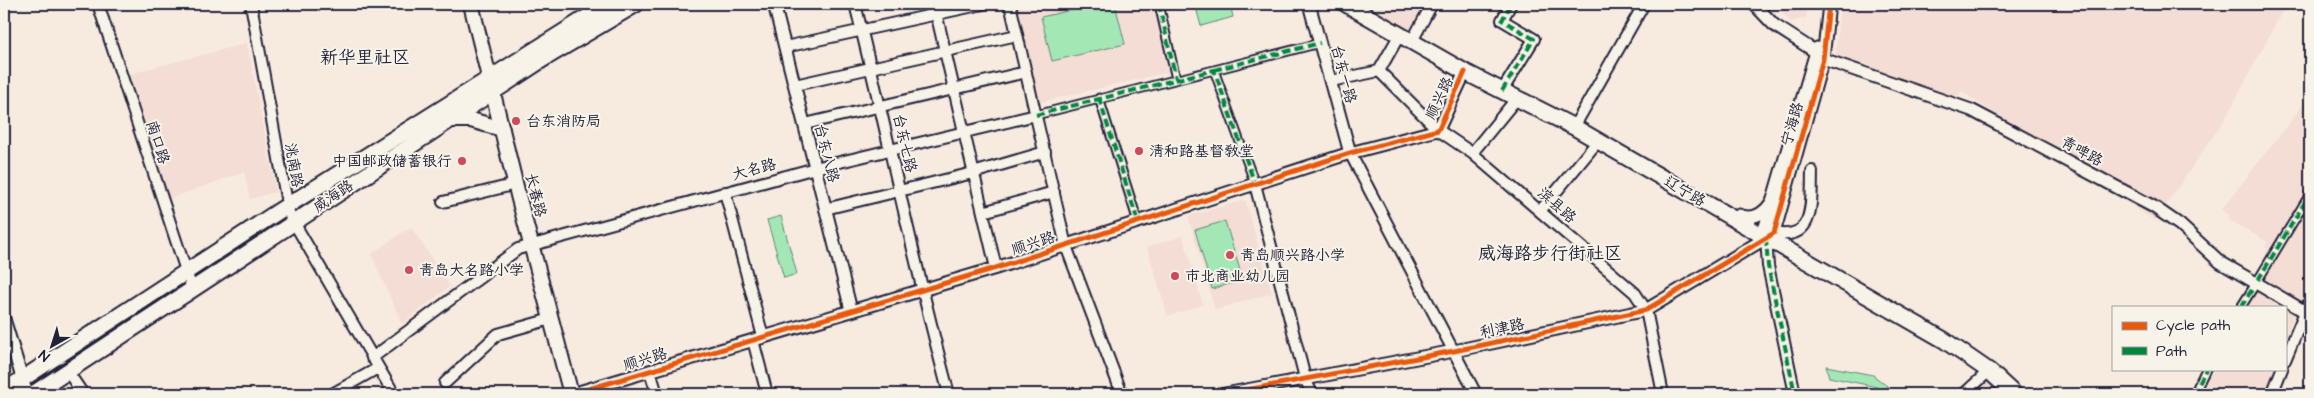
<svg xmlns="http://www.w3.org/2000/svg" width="2314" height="398" font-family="'Architects Daughter','LXGW WenKai TC',sans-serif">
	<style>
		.built { fill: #f4ddd4 }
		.green { fill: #a3e8b4; stroke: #628578 }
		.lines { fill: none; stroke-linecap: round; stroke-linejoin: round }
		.pedestrian-casing { stroke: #22223b; stroke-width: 11 }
		.minor-casing { stroke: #22223b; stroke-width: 14 }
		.tertiary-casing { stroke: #22223b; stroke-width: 15 }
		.secondary-casing { stroke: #22223b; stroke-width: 18 }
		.primary-casing { stroke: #22223b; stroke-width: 19 }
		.pedestrian { stroke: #f7f3e8; stroke-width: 7 }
		.minor { stroke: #f7f3e8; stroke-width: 10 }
		.tertiary { stroke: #f7f3e8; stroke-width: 11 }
		.secondary { stroke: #f7f3e8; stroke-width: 14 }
		.primary { stroke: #f7f3e8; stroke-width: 15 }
		.quiet { stroke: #00873e; stroke-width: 4; stroke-dasharray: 8 4; stroke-linecap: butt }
		.cycleway-casing { stroke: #f7f3e8; stroke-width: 8 }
		.cycleway { stroke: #e8590c; stroke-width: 5 }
		.poi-dot { fill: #d1495b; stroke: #f7f3e8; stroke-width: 2 }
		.labels { text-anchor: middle; stroke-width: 4; stroke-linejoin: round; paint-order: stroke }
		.street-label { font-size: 15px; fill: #22223b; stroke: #f7f3e8 }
		.poi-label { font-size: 15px; fill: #22223b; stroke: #f7f3e8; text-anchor: start }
		.quarter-label { font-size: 18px; fill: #22223b; stroke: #f7f3e8 }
	</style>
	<rect width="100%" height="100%" fill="#f7ebe0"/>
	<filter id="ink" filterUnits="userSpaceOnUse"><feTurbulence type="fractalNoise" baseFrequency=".02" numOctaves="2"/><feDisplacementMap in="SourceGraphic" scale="10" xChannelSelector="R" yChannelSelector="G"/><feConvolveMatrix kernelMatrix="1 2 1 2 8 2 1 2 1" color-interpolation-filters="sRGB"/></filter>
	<g filter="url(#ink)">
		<path class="built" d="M1021 4H1155L1170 72 1037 103 1014 6Z
			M1364 4H1424L1410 31Z
			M1774 4H1808L1806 18 1791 22Z
			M1840 4H2286L2227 116 2155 221 1961 91 1954 107 1835 60Z
			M247 43 276 192 250 199 244 172 169 199 129 74Z
			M2310 96V283L2294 315 2285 339V307H2242L2273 252 2265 247 2268 242 2227 219 2229 215 2221 210Z
			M1245 200 1272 293 1215 310 1188 216Z
			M411 227 450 286 402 324 371 254Z
			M1183 236 1203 305 1168 316 1147 247Z
			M2207 369H2275L2266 394H2193Z
			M1986 379 2001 394H1968Z"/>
		<path class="green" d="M1098 4H1115L1125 44 1052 61 1041 17Z
			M1195 4H1230L1233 17 1201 26Z
			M781 216 797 274 784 278 767 220Z
			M1225 221 1243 280 1212 289 1195 230Z
			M1826 366 1873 375 1897 394H1876L1877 387 1829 377Z"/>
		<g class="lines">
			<defs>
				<path id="pedestrian" d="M1159 4 1176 79
					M1214 70 1320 43
					M1099 98 1138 222
					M1036 115 1214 70 1255 184
					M2258 280 2310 194
					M2241 307 2253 288
					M2194 394 2206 369"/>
				<path id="minor" d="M98 4 192 289
					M251 4 289 214 394 394
					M855 4C888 134 914 265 949 394
					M934 4 996 268
					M1010 4 1066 246 1122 394
					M1412 41 1432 4
					M785 47 983 4
					M1379 71 1438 130 1472 153 1635 293 1646 310 1663 394
					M1331 81 1379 71 1400 34
					M795 85 1017 35
					M1502 91 1534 39 1502 20 1511 4
					M805 124 1026 72
					M1574 127 1644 4
					M1350 153 1476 394
					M1472 153 1517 98
					M1255 184 1305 378 1312 394
					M725 192 763 337
					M443 202 516 184
					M825 209 973 173 1045 152
					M1541 210 1598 141
					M983 212 1054 192
					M1774 233C1816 242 1811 201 1812 171
					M1766 238 1768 266 1795 394
					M753 340 767 394
					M372 358 518 249 819 167 1036 115
					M2285 360 2310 300
					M650 371 657 394
					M68 372 83 394
					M445 383 498 334 551 319
					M332 394 378 368
					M1964 394 1989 371
					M2272 394 2282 369"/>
				<path id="tertiary" d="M774 4 851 310
					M1309 4 1350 153
					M1754 4 1774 25 1816 52 1823 59 1971 110 2154 207 2180 225 2220 262 2304 311
					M1739 215C1752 220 1763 215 1771 203
					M1766 238 1764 230 1817 48
					M4 319 27 394
					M572 394 996 268 1350 153 1438 130 1465 72
					M1225 394 1454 351 1646 310 1766 238 1774 233 1823 59 1829 4"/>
				<path id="secondary" d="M471 4 519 199 571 394
					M450 120H471L502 129"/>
				<path id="primary" d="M1346 4 1465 72 1574 127 1944 340 1989 371 2014 394
					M4 391 279 211 608 4
					M33 394 543 59 636 4"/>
			</defs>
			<use href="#pedestrian" class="pedestrian-casing"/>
			<use href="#minor" class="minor-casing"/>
			<use href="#tertiary" class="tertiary-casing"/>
			<use href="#secondary" class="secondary-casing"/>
			<use href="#primary" class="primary-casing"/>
			<use href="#pedestrian" class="pedestrian"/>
			<use href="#minor" class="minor"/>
			<use href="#tertiary" class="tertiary"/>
			<use href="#secondary" class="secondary"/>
			<use href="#primary" class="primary"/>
			<path class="quiet" d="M1159 4 1176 79
				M1634 4 1641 8
				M1214 70 1320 43
				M1502 91 1534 39 1502 20 1511 4
				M1099 98 1138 222
				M1036 115 1214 70 1255 184
				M1766 238 1768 266 1795 394
				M2258 280 2310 194
				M2241 307 2253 288
				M2194 394 2206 369"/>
			<defs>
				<path id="cycleway" d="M572 394 996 268 1350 153 1438 130 1465 72
					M1225 394 1454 351 1646 310 1766 238 1774 233 1823 59 1829 4"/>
			</defs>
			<use href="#cycleway" class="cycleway-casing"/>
			<use href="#cycleway" class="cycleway"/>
		</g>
	</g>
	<g class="poi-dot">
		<circle cx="516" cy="121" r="5"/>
		<circle cx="1139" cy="151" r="5"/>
		<circle cx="462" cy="161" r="5"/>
		<circle cx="1230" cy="255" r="5"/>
		<circle cx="409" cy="270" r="5"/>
		<circle cx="1175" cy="276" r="5"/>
	</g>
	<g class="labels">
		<g class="street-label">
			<text transform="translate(1344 74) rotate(75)" y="5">台东一路</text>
			<text transform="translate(1439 98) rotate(-64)" y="5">顺兴路</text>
			<text transform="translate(1792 124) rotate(-74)" y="5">宁海路</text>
			<text transform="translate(158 142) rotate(72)" y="5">南口路</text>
			<text transform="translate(905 143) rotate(77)" y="5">台东七路</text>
			<text transform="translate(2082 151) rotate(29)" y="5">青啤路</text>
			<text transform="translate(827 153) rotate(76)" y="5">台东八路</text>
			<text transform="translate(294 165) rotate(80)" y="5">洮南路</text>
			<text transform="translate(754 169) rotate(-15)" y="5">大名路</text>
			<text transform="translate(1685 191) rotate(30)" y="5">辽宁路</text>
			<text transform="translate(536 195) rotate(76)" y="5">长春路</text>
			<text transform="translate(333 196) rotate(-34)" y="5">威海路</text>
			<text transform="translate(1557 205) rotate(41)" y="5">滨县路</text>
			<text transform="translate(1033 243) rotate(-18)" y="5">顺兴路</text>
			<text transform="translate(1502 328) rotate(-12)" y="5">利津路</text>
			<text transform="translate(645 359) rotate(-17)" y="5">顺兴路</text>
		</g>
		<g class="poi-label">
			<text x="526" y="126">台东消防局</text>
			<text x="1149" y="156">清和路基督教堂</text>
			<text x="452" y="166" text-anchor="end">中国邮政储蓄银行</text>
			<text x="1240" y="260">青岛顺兴路小学</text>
			<text x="419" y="275">青岛大名路小学</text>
			<text x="1185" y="281">市北商业幼儿园</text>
		</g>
		<g class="quarter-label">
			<text x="365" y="63">新华里社区</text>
			<text x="1550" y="259">威海路步行街社区</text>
		</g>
	</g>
	<rect width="2314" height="398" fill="none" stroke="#f7f3e8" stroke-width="20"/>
	<rect x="10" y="10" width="2294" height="378" fill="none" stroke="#22223b" stroke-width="2" filter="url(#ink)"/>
	<rect x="2112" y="306" width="175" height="65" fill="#f7f3e8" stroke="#a29fa3"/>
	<rect x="2122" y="322" width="25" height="8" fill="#e8590c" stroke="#a29fa3"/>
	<text x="2156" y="330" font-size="15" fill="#22223b">Cycle path</text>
	<rect x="2122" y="347" width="25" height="8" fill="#00873e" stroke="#a29fa3"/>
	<text x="2156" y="356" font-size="15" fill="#22223b">Path</text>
	<g transform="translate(52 346) rotate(219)" stroke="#f7f3e8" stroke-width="4" paint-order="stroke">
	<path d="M0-4L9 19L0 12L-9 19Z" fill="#22223b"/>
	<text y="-8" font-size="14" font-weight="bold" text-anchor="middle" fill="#22223b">N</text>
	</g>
</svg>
